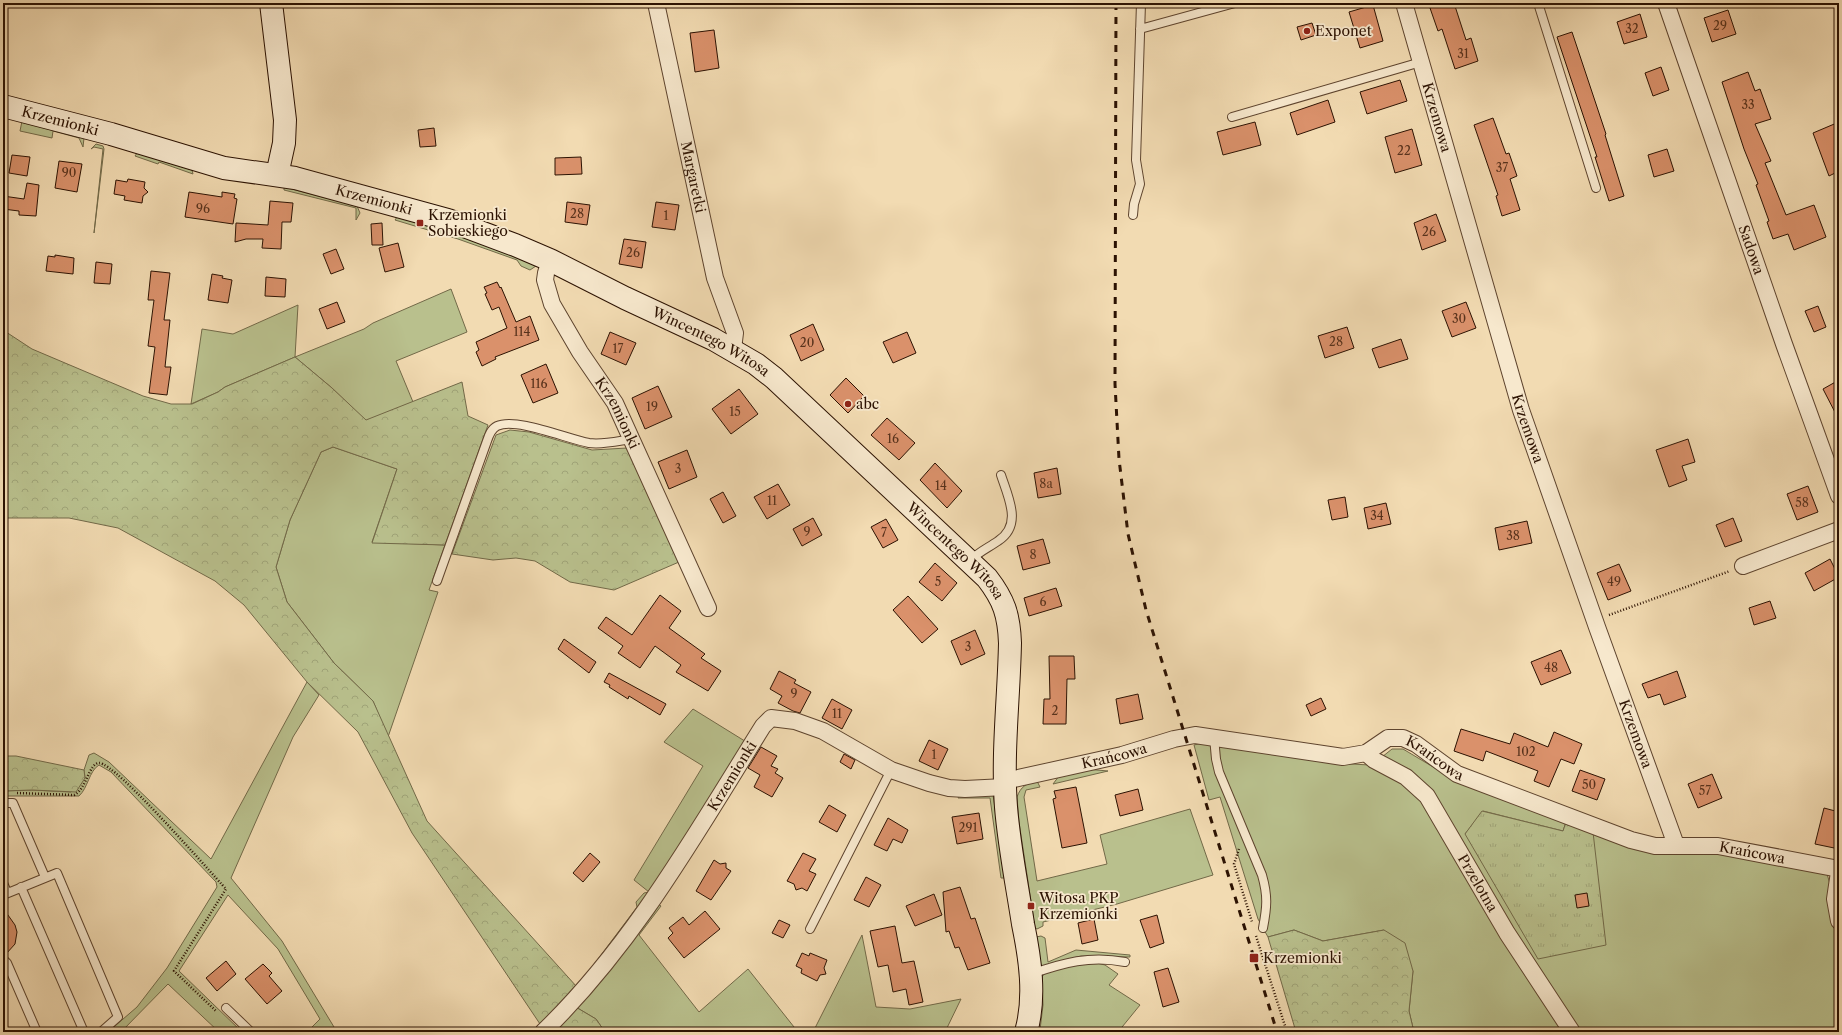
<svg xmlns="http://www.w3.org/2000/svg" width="1842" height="1035" font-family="'Libre Caslon Text',serif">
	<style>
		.green { fill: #b9c08d; stroke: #726948 }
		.forest { fill: url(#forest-crowns); stroke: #726948 }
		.park { fill: url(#park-tufts); stroke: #726948 }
		.building { fill: #da916b; stroke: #2c1202 }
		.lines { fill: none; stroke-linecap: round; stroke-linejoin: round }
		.lane-casing { stroke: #5e442e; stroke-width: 10 }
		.street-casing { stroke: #5e442e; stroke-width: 18 }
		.secondary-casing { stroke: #2c1202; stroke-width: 24 }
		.path { stroke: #2c1202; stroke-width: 2.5; stroke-dasharray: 1 2; stroke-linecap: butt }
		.lane { stroke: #f7e8cd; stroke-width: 8 }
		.street { stroke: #f7e8cd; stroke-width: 16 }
		.secondary { stroke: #f7e8cd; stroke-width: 22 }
		.rail { stroke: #2c1202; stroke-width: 3; stroke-dasharray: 7 7; stroke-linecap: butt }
		.poi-dot { fill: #8f2418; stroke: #f7e8cd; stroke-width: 1.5 }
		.labels { text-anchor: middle; stroke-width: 3.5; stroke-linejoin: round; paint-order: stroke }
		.number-label { font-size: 12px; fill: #58321c }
		.poi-label { font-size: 14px; fill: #2c1202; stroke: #f7e8cd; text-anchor: start }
		.street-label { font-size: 14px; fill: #2c1202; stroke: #f7e8cd }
	</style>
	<defs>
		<pattern id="forest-crowns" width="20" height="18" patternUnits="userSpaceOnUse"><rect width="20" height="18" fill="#b9c08d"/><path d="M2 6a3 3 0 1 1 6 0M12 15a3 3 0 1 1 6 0" fill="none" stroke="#9fa478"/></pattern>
		<pattern id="park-tufts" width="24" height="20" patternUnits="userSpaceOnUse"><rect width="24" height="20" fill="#b9c08d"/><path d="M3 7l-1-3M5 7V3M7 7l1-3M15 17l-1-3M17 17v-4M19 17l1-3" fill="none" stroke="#9fa478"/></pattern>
	</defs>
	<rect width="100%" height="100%" fill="#f2dbb2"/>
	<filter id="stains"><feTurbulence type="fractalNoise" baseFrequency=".005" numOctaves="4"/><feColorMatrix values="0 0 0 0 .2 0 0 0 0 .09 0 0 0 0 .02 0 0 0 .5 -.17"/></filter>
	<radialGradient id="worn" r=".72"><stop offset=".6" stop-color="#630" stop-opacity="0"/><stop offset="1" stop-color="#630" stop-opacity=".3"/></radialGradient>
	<path class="green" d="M22 121 84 138 83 147 79 138 53 131 52 138 20 131Z
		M96 144 103 146 104 149 94 233 103 149 94 147 91 149Z
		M137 153 192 170 193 174 159 162 158 164 135 156Z
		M284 187 357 206 360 213 356 220V208L284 190Z
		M397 217C444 231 492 244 536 266L530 270 521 266 517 260 458 239 395 220Z
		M451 289 467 332 396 361 413 402 366 421 332 388 295 357 225 387 218 392 191 404 202 329 233 334 298 305 295 357 364 329 373 323Z
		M333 447 397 469 372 542 445 545 429 590 438 592 388 737 373 701 334 663 287 602 276 567 290 520 321 452Z
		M307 682 319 695 293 737 231 878 282 941 337 1032H307L320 1019 278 949 228 895 179 971 242 1032H219L168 984 121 1032H108L137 1007 167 968 217 887 216 882 111 772 99 765C89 771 88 788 79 796H3V791L32 790 71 792 85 778 84 770 89 755 94 753 109 762 211 859Z
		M693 709 748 743 614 946 538 1032H532L577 987 637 907 636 902 644 893 649 892 634 880 703 766 664 742Z
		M1202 743 1336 763 1369 765 1386 772 1425 798 1567 1032H1414L1409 1011 1413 971 1384 930 1323 941 1294 930 1268 937 1258 919 1220 797 1209 800 1194 745Z
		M1392 749H1403L1455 780 1566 822 1563 831 1483 811 1465 834 1593 832 1724 854 1827 874 1830 884 1832 916 1839 942V1032H1578L1511 930 1434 798 1382 757Z
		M1086 769 1108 771 1053 784 1059 776Z
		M1037 781 1040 787 1026 790 1024 797 1037 881 1107 864 1100 835 1190 809 1213 875 1117 904 1043 922V926L1037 929 1035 928 1019 822 1017 797C1021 786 1026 784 1037 781Z
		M960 794 993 795 1005 878H1001L990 798H958Z
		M658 904 661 906 639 935 699 1012 748 969 798 1032H681L679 1030 675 1032H605L596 1019 574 1006Z
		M862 935 876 1007 910 1009 961 999 945 1032H813Z
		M1041 936 1045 938 1048 962 1076 950 1130 955V957L1081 956 1043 966 1040 964 1036 937Z
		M1097 963 1105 965 1118 974 1109 985 1140 1005 1118 1032H1047L1040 1030 1043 1005 1042 977 1044 974 1065 966Z"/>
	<path class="forest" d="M3 330 32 349 143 396 171 404H192L218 392 225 387 295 357 332 388 366 420 462 382 468 416 488 425 445 545 372 543 397 469 333 447 321 452 290 520 276 567 287 602 334 663 373 701 427 821 577 987 540 1024 412 833 358 732 307 682 244 605 215 581 118 528 69 518H3Z
		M510 430 529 432 592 450 627 448 679 562 614 590 570 582 535 561 516 558 493 560 452 554 496 435Z
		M3 756H16L84 770 85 778 76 792 32 790 3 791Z
		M1294 930 1323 941 1384 930 1405 943 1413 971 1409 1011 1414 1032H1296L1268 937Z
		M574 1006 596 1019 605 1032H549Z"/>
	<path class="park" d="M1482 811 1563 831 1566 822 1593 832 1606 945 1538 959 1465 834Z"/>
	<path class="building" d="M1444 3H1454L1466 40 1471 38 1478 61 1455 69 1442 29 1438 31 1430 8Z
		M1373 5 1383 41 1360 48 1349 12Z
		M1728 10 1736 34 1712 42 1704 18Z
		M1640 14 1647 37 1624 44 1617 22Z
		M1312 23 1316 35 1301 40 1297 27Z
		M714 30 719 68 695 72 690 33Z
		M1572 32 1606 134 1605 135 1624 196 1609 201 1595 157H1597L1557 37Z
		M1661 67 1669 90 1653 96 1645 73Z
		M1748 72 1755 91 1760 89 1771 119 1755 124 1771 161 1765 163 1786 215 1814 205 1826 237 1794 250 1788 234 1773 239 1767 222 1769 221 1756 185 1758 184 1744 149 1722 82Z
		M1400 80 1407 101 1367 114 1360 92Z
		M1328 100 1335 122 1297 135 1290 113Z
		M1493 118 1506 154 1509 153 1517 176 1510 179 1520 210 1502 216 1496 196 1498 195 1474 125Z
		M1255 122 1261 145 1223 155 1217 132Z
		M1839 122V171L1829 176 1813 133Z
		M434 128 436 146 420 147 418 130Z
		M1412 129 1422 165 1395 173 1385 137Z
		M1667 149 1674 171 1654 177 1648 155Z
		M12 155 30 157 27 176 9 173Z
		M581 157 582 174 555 175V158Z
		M59 161 82 164 77 192 55 188Z
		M128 179 145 182 144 188 148 192 143 196 142 203 124 200 125 196 114 194 116 180 127 182Z
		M27 183 39 185 36 216 19 215V211L3 209V196L24 199Z
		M189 192 222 197V192L235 194 234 198 237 199 233 224 185 217Z
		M270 201 293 203 291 222H282L281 249 262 248 263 239H246L235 242 236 223 268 225Z
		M567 202 590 205 587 225 565 222Z
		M656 202 679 205 675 230 652 227Z
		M1436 214 1446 241 1422 250 1414 223Z
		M382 223 383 245H372L371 224Z
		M624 239 646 242 642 268 619 264Z
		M398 243 404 267 385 272 379 248Z
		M336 249 344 269 331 274 323 254Z
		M55 255 74 258 73 274 46 271 48 256 55 257Z
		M96 262 112 264 110 284 94 283Z
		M151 271 170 273 164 320H170L165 367H171L167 395 149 393 155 347 148 346 154 300H148Z
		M212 274 223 276 222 278 232 280 228 303 208 300Z
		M266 277 286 279 285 297 265 296Z
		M497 282 500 288 501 287 516 322 530 316 539 340 495 357 496 359 482 366 476 352 479 350 476 342 507 328 499 307 492 310 485 294 487 293 484 287Z
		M337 302 345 322 327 329 319 309Z
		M1466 302 1476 328 1452 337 1442 311Z
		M1818 306 1826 327 1814 332 1805 311Z
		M813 324 824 350 801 361 790 335Z
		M1347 327 1354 348 1325 358 1318 336Z
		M610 332 636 343 626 365 601 354Z
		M907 332 916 353 893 363 883 342Z
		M1401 339 1408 359 1379 368 1372 349Z
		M546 364 558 393 533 403 521 375Z
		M846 378 864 396 848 413 830 395Z
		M1839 380V420L1823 389Z
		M658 386 672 417 645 429 632 398Z
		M739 389 758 414 731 434 712 409Z
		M887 418 915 443 899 460 871 435Z
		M1688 439 1695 462 1682 466 1687 480 1669 487 1656 450Z
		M687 450 697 477 669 489 658 462Z
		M935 463 962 491 947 508 920 480Z
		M1057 468 1061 494 1038 498 1034 473Z
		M778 484 790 505 767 519 754 497Z
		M1808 486 1818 512 1797 520 1787 494Z
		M723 492 736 516 723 523 710 499Z
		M1345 497 1348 517 1332 520 1328 500Z
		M1386 503 1391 524 1368 529 1364 508Z
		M813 518 822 535 802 546 793 529Z
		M1733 518 1742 541 1725 547 1716 525Z
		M886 519 898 540 883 548 871 527Z
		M1527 521 1532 543 1499 550 1495 528Z
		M1043 539 1050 563 1023 570 1017 546Z
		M1830 559 1839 577 1814 591 1805 573Z
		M935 563 957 583 942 601 919 582Z
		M1619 564 1631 591 1608 600 1597 573Z
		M1056 588 1062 606 1029 616 1024 598Z
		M660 595 681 611 669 628 705 654 701 658 721 671 708 691 676 672 681 665 655 646 640 668 618 653 623 646 598 628 606 617 632 635Z
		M908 596 938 629 922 643 893 610Z
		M1770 601 1776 618 1754 625 1749 608Z
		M975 630 985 654 961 665 951 641Z
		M564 639 596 662 589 673 558 649Z
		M1561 650 1571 673 1541 685 1531 662Z
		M1049 656H1074L1075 679H1067L1066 724H1043L1044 699H1050Z
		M779 671 796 680 794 683 811 692 800 713 793 711 778 703 782 696 770 689Z
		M1677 671 1686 697 1664 705 1660 694 1648 698 1642 684Z
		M609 673 666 704 660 715 629 696 628 699 609 687 610 685 604 682Z
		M1138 694 1143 719 1120 724 1116 699Z
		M1321 698 1326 709 1311 716 1306 705Z
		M832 699 852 710 842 729 822 718Z
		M1461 729 1510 744 1514 733 1548 747 1554 732 1582 744 1574 764 1561 759 1549 787 1534 781 1538 771 1486 751 1483 761 1454 751Z
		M929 740 948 749 938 770 919 761Z
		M761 747 777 756 771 766 778 769 775 773 783 778 772 797 754 787 760 775 748 768Z
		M844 754 855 760 851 769 840 762Z
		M1580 770 1605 779 1597 800 1572 791Z
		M1712 774 1722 798 1698 808 1688 784Z
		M1076 787 1087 843 1062 848 1053 799 1056 798 1054 791Z
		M1138 789 1143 810 1120 816 1115 795Z
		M829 805 846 815 837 832 819 822Z
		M1824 808 1839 812V849L1815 844Z
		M979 813 983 839 957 844 952 817Z
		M888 818 908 830 902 843 893 839 887 851 874 845Z
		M590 853 600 862 583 882 573 873Z
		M803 853 816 859 809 871 816 874 807 891 802 888 796 890 794 884 787 881Z
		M714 860 720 864 726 863V868L731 871 711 900 696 891Z
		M866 877 881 885 869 907 854 900Z
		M960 887 971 919 975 918 990 963 968 970 959 947 955 948 949 931 946 932 943 892Z
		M1587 893 1589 906 1577 908 1575 895Z
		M934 894 942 915 915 926 906 906Z
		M3 908 15 925 17 932 15 944 6 954H3Z
		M705 911 720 929 684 958 668 938 673 933 669 928 683 917 689 925Z
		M1157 915 1164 943 1150 948 1140 920Z
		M1094 919 1098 940 1082 944 1078 923Z
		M779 920 790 925 783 938 772 933Z
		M895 926 902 963 914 961 923 1002 909 1005 906 989 893 992 888 965 878 967 870 931Z
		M802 953 809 956 810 953 827 960 824 968 826 974 820 975 817 981 801 973 802 969 796 966Z
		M226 961 236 974 217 991 206 978Z
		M263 964 272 973 269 976 282 991 267 1004 245 979Z
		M1168 968 1179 1002 1163 1007 1154 972Z"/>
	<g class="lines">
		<defs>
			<path id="lane" d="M1538 3 1596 188
				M1140 29 1235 3
				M1232 117 1421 62
				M1133 215 1134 204 1140 184 1136 160 1141 3
				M970 561C978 552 988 548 998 541 1023 525 1008 497 1001 475
				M437 581 487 441C489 435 491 429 497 426 516 417 567 439 589 443 603 445 618 441 632 439
				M1214 737 1216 759 1219 772 1262 875C1268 896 1267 907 1263 928
				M3 803H13L45 877
				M3 883 7 892
				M21 887 84 1032
				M3 895 57 873 118 1017 101 1032
				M810 929 891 770
				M3 959 7 963 37 1032
				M1031 974C1063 963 1090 955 1125 962
				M226 1008 251 1032"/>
			<g id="street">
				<path id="s1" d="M656 3 715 278 735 333 733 349"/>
				<path id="s2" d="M1404 3 1521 410 1597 627 1676 845"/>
				<path id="s3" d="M1666 3 1784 344 1839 496"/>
				<path id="s4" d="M550 260 546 273 545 280 552 304 580 352 615 403 708 608"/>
				<path d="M1743 566 1839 530"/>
				<path id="s5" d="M1366 753 1374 760 1406 777 1427 796 1507 933 1572 1032"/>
				<path id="s6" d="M1005 781 1122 755 1174 739 1195 735 1343 757 1366 753 1388 738H1403L1416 744 1457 774 1631 840 1655 846H1718L1839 869"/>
				<path d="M1839 872 1835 899 1839 921"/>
				<path id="s7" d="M543 1032C634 944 696 833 763 726L771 718 795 721 823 731 891 770 929 783 949 788 965 789 1005 787"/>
			</g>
			<g id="secondary">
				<path d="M271 3 285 120 284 143 277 175"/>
				<path id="s8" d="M3 106 111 134 224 168 295 178 448 220 515 245 550 260 625 298 713 339 756 364 774 378 987 578C1004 600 1009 615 1010 643 1009 696 1002 753 1006 807 1009 845 1017 885 1023 924 1030 958 1036 997 1026 1032"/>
			</g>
		</defs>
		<use href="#lane" class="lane-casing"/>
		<use href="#street" class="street-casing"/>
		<use href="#secondary" class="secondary-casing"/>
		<path class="path" d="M1609 615 1730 571
			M17 793 74 795C86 790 89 763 99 763 116 763 209 871 226 889L174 971 216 1011
			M1239 849 1234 864 1252 922
			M1256 936 1287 1032"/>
		<use href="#lane" class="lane"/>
		<use href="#street" class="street"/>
		<use href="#secondary" class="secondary"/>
		<path class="rail" d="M1116 3 1115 384 1119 459 1128 534 1146 610 1277 1032"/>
	</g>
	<g class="poi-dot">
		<circle cx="1307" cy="31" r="4"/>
		<rect x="416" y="219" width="8" height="8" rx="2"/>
		<circle cx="848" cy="404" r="4"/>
		<rect x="1027" y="902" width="8" height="8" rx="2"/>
		<rect x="1249" y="953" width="10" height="10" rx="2"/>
	</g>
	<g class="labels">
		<g class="number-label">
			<text x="1720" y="30">29</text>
			<text x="1632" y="33">32</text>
			<text x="1463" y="58">31</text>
			<text x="1748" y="109">33</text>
			<text x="1404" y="155">22</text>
			<text x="1502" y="172">37</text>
			<text x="69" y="177">90</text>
			<text x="203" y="213">96</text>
			<text x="577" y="218">28</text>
			<text x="666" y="220">1</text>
			<text x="1429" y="236">26</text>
			<text x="633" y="257">26</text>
			<text x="1459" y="323">30</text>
			<text x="522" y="336">114</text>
			<text x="1336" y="346">28</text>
			<text x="807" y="347">20</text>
			<text x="618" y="353">17</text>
			<text x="539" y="388">116</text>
			<text x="652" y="411">19</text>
			<text x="735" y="416">15</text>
			<text x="893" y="443">16</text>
			<text x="678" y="473">3</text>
			<text x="1046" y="488">8a</text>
			<text x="941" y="490">14</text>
			<text x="772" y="505">11</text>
			<text x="1802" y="507">58</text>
			<text x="1377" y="520">34</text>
			<text x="807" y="536">9</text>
			<text x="884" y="537">7</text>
			<text x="1513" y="540">38</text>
			<text x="1033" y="559">8</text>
			<text x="938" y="586">5</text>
			<text x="1614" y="586">49</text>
			<text x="1043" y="606">6</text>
			<text x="968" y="651">3</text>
			<text x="1551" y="672">48</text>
			<text x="794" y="698">9</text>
			<text x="1055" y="715">2</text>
			<text x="837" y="718">11</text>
			<text x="1526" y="756">102</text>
			<text x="934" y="759">1</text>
			<text x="1589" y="789">50</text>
			<text x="1705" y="795">57</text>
			<text x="968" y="832">291</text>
		</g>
		<g class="poi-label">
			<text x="1315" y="36">Exponet</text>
			<text x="428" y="220">Krzemionki<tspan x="428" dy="16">Sobieskiego</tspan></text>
			<text x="856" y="409">abc</text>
			<text x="1039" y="903">Witosa PKP<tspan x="1039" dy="16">Krzemionki</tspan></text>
			<text x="1263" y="963">Krzemionki</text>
		</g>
		<g class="street-label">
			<text dy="5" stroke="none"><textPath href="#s2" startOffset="119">Krzemowa</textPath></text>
			<text dy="5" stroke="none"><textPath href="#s8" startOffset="59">Krzemionki</textPath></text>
			<text dy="5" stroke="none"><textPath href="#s1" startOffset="178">Margaretki</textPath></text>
			<text dy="5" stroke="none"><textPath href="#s8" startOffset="383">Krzemionki</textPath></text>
			<text dy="5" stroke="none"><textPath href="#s3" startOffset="261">Sadowa</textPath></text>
			<text dy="5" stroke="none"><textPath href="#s8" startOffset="750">Wincentego Witosa</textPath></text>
			<text dy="5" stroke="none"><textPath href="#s4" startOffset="173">Krzemionki</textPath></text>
			<text dy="5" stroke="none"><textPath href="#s2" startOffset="443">Krzemowa</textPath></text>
			<text dy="5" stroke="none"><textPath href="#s8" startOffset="1074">Wincentego Witosa</textPath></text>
			<text dy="5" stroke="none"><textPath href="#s2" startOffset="767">Krzemowa</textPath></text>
			<text dy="5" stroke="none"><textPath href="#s6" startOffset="112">Krańcowa</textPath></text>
			<text dy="5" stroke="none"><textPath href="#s6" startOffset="448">Krańcowa</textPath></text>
			<text dy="5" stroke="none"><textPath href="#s7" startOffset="319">Krzemionki</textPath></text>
			<text dy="5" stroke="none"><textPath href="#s6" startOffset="784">Krańcowa</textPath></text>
			<text dy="5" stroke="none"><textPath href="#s5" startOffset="176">Przelotna</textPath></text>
		</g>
	</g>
	<rect width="1842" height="1035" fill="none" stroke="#f2dbb2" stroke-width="16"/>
	<rect x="4" y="4" width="1834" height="1027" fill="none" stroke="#2c1202" stroke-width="2"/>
	<rect x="8" y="8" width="1826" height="1019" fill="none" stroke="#2c1202"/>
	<rect width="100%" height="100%" filter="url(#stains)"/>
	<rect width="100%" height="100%" fill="url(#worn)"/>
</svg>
